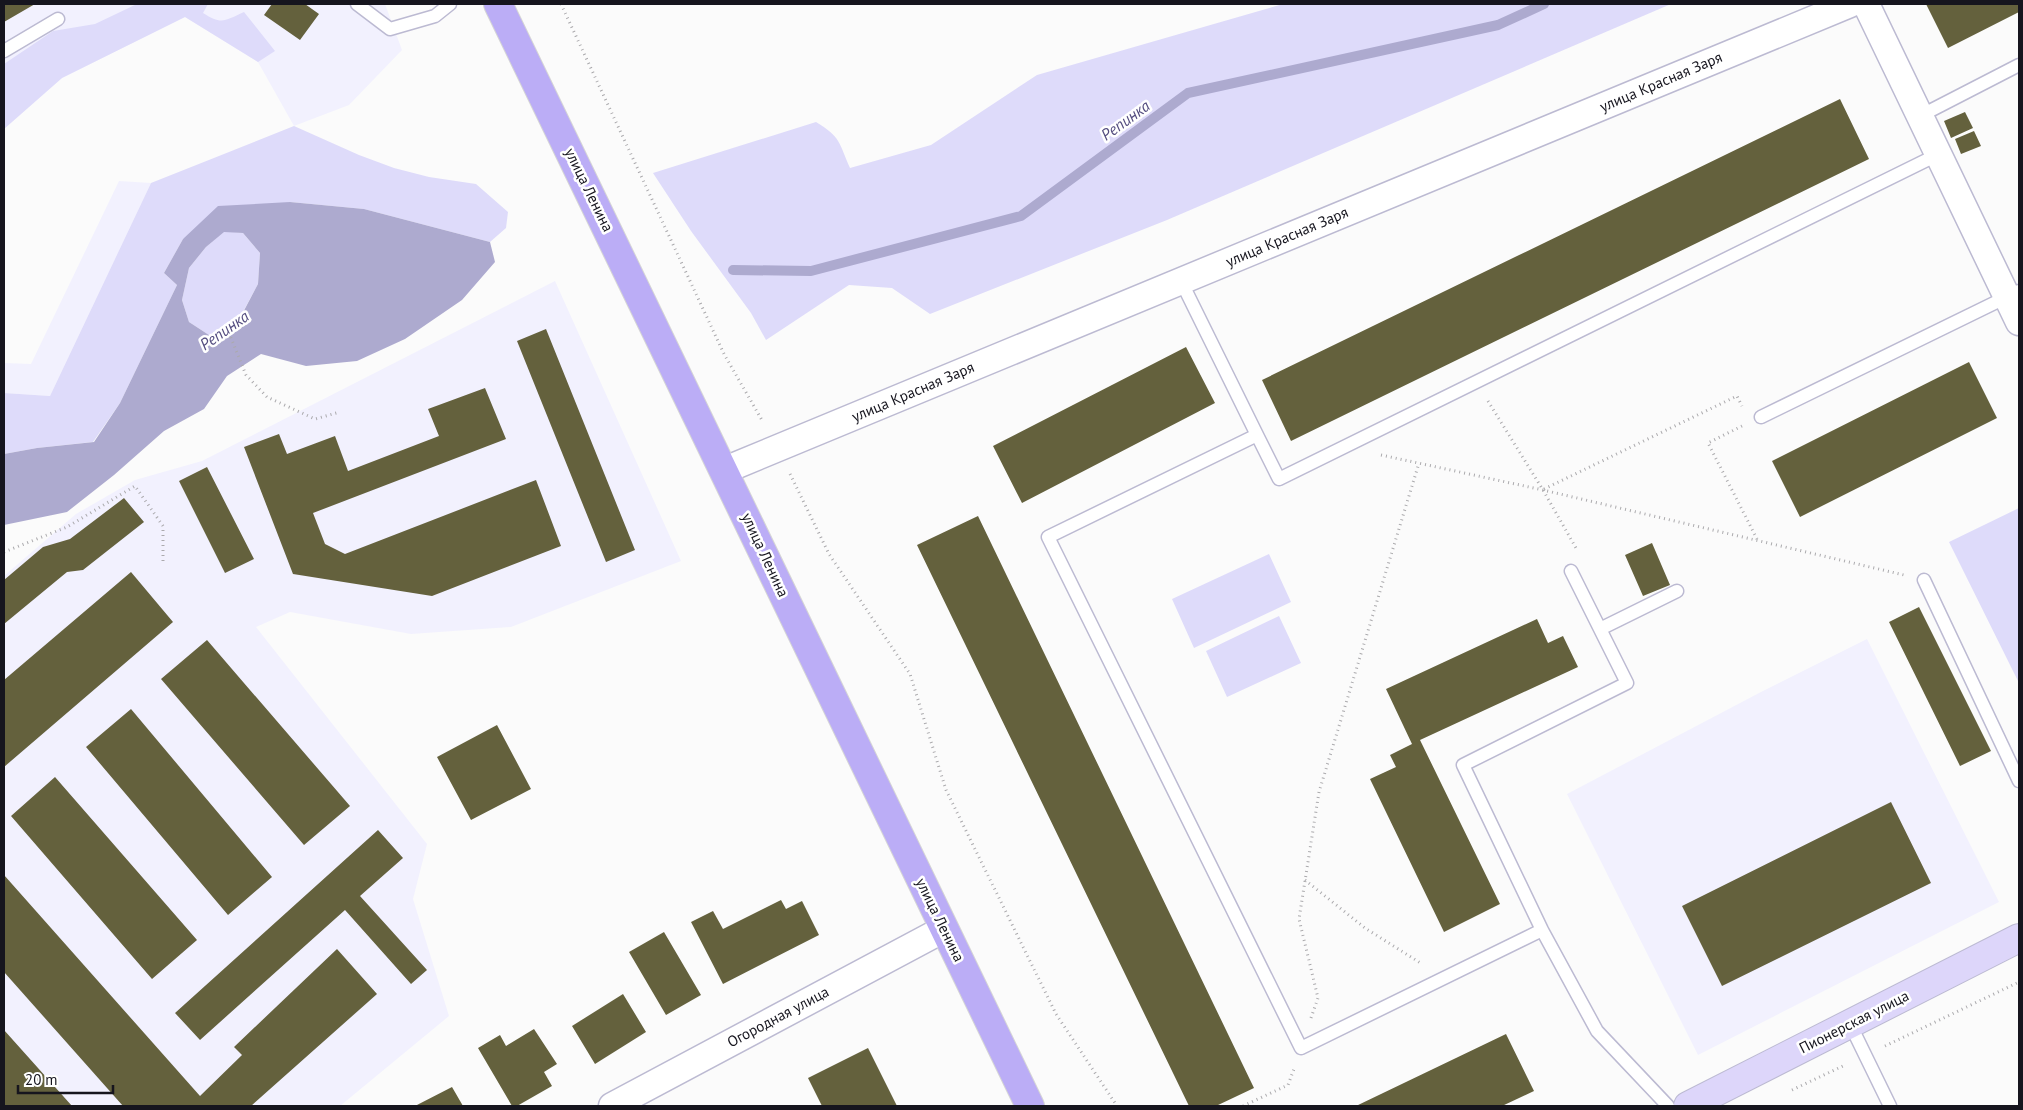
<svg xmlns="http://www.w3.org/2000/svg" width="2023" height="1110" font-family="'PT Sans',sans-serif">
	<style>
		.built { fill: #f2f1fe }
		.green { fill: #dedbfa }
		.water { fill: #adaacf; fill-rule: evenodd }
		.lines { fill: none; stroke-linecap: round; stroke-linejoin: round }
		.stream { stroke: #adaacf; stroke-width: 10 }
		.building { fill: #64613d }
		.lane-casing { stroke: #bcbad2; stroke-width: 15 }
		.street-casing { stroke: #bcbad2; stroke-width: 29 }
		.secondary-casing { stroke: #bcbad2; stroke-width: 30 }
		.primary-casing { stroke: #d5d5d6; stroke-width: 30 }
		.path { stroke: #abaaad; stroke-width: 3; stroke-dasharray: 1 4; stroke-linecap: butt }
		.lane { stroke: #fff; stroke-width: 12 }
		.street { stroke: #fff; stroke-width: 26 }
		.secondary { stroke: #ddd6fa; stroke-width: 28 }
		.primary { stroke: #bbadf6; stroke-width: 28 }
		.labels { text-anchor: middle; stroke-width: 5; stroke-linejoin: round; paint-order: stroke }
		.street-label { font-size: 15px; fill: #16151e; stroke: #fff }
		.water-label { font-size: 16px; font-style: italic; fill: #534c7f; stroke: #fff }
	</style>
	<rect width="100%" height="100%" fill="#fbfbfb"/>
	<path class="built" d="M4 4H385L402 50 349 105 294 126 258 62 185 17 62 78 4 129Z
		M119 181 151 183 50 396 4 393V363L31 364Z
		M555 281 681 561 511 627 411 634 290 612 256 627 427 844 413 899 449 1016 340 1106H6L4 1105V576L76 514 135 480 202 461Z
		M1867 639 1999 902 1698 1055 1567 794 1761 692Z"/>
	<path class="green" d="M137 4H208L203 13C222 25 224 21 244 12L275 51 258 62 185 17 62 78 4 129V64L53 31 95 24Z
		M1283 4H1671L1167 220 930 314 892 288 849 285 766 340 751 313 691 231 653 173 816 122C841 137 839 143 850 168L931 145 1037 75Z
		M294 126 359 155 394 168 429 177 476 184 508 212 506 228 490 242 364 209 290 202 183 239 164 273 177 285 120 403 93 442 37 448 4 454V393L50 396 151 183Z
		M224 231 243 233 260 253 258 284 238 321 212 337 189 322 182 300 189 268 206 247Z
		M2019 508V680L2018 681 1949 542Z
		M1269 554 1291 602 1194 648 1172 599Z
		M1279 616 1301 663 1227 697 1206 651Z"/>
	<path class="water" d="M290 202 364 209 490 242 495 262 462 300 405 339 357 361 306 366 261 354 227 376 204 409 164 431 114 475 67 512 4 525V454L37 448 94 442 120 403 177 285 164 273 183 239 218 206ZM224 232 243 233 260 253 258 284 239 320 212 337 189 322 182 300 189 268 206 247Z"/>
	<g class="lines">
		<path class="stream" d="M733 270 811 271 1021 216 1188 93 1498 25 1544 4"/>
	</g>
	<path class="building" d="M4 4H35L4 22Z
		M272 4H305L319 14 300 40 264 15Z
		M1926 4H2019V12L1948 48Z
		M1840 99 1869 159 1291 441 1262 380Z
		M1965 112 1973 128 1951 138 1944 121Z
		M1974 131 1981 146 1961 154 1955 139Z
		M546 329 635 550 606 562 517 341Z
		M1186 347 1215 403 1022 503 993 446Z
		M1969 362 1997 418 1800 517 1772 461Z
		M485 388 506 439 313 513 325 544 345 554 536 480 561 546 432 596 293 574 244 447 279 434 287 454 335 436 348 471 439 436 428 409Z
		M207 467 254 559 225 573 179 481Z
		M124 498 144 522 83 570 67 572 4 624V580L43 547 70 539Z
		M978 516 1254 1088 1216 1106H1189L917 545Z
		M1652 543 1670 585 1643 596 1625 555Z
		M131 572 173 622 4 767V680Z
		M1919 607 1991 751 1960 766 1889 622Z
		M1537 619 1548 643 1563 636 1578 667 1420 740 1500 904 1444 932 1370 779 1396 767 1390 755 1412 744 1386 689Z
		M207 640 350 806 304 845 161 679Z
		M131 709 272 877 228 915 86 747Z
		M497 725 531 789 471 820 437 757Z
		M55 777 197 940 152 979 11 816Z
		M1891 802 1931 883 1722 986 1682 906Z
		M378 830 403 858 360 896 427 970 411 984 345 910 200 1040 175 1013Z
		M4 875 200 1096 242 1055 234 1047 337 949 377 994 251 1106H123L4 972Z
		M781 900 786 909 802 901 819 935 723 984 691 922 713 911 723 929Z
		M664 932 701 995 666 1015 629 952Z
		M623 994 646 1032 595 1064 572 1026Z
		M534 1029 557 1064 544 1072 552 1086 517 1106H512L478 1048 500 1035 506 1046Z
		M4 1030 72 1106 4 1105Z
		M1506 1034 1534 1091 1502 1106H1356Z
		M868 1048 897 1106H822L808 1078Z
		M452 1087 463 1106H415Z"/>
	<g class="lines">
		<defs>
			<path id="lane" d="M357 4 390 29 435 16 450 4
				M4 51 58 19
				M1920 116 2019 65
				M1181 281 1257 435 1048 537 1301 1048 1542 930
				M1761 417 2019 291
				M1257 435 1279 479 1939 154
				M1571 571 1627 683 1463 765 1542 930 1597 1031 1668 1106
				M1924 580 2019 781
				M1600 629 1677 591
				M1850 1024 1890 1106"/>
			<path id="street" d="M1866 4 2019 322
				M725 470 1850 4
				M612 1106 944 929"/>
			<path id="secondary" d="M1688 1106 2019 938"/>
			<path id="primary" d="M498 4 1030 1106"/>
		</defs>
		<use href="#lane" class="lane-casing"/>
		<use href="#street" class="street-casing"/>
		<use href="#secondary" class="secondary-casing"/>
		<use href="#primary" class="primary-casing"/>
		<path class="path" d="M561 4 724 354 763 422
			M227 328 246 375 267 397 315 419 340 412
			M1488 401 1543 490 1576 548
			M1742 426 1708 443 1757 539
			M1381 455 1543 490 1904 575
			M790 474 829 554 910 674 946 790 1056 1014 1117 1106
			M1544 489 1737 396 1742 406
			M4 552 67 527 135 486 163 526V565
			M1305 880 1365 928 1422 964
			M1311 1018 1318 998 1299 919 1319 792 1419 463
			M1885 1046 2019 982
			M1792 1090 1845 1065
			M1243 1106 1288 1085 1294 1069"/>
		<use href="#lane" class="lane"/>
		<use href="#street" class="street"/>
		<use href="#secondary" class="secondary"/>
		<use href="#primary" class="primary"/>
	</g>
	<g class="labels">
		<g class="street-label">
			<text transform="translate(1661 82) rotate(-23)" y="5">улица Красная Заря</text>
			<text transform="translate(589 190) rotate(64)" y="5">улица Ленина</text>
			<text transform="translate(1287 237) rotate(-23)" y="5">улица Красная Заря</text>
			<text transform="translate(913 392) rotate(-23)" y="5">улица Красная Заря</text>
			<text transform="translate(765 555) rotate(65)" y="5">улица Ленина</text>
			<text transform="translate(940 920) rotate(64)" y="5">улица Ленина</text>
			<text transform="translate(778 1017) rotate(-28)" y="5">Огородная улица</text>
			<text transform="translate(1854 1022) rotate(-27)" y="5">Пионерская улица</text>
		</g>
		<g class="water-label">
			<text transform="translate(1125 120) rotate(-36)" y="6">Репинка</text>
			<text transform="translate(224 330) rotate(-35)" y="6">Репинка</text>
		</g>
	</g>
	<rect width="2023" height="1110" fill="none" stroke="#16151e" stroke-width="10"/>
	<path d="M18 1085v8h95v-8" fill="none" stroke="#16151e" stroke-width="2.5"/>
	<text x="25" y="1085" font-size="15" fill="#16151e" stroke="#ffffff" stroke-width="4" paint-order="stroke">20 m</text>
</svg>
